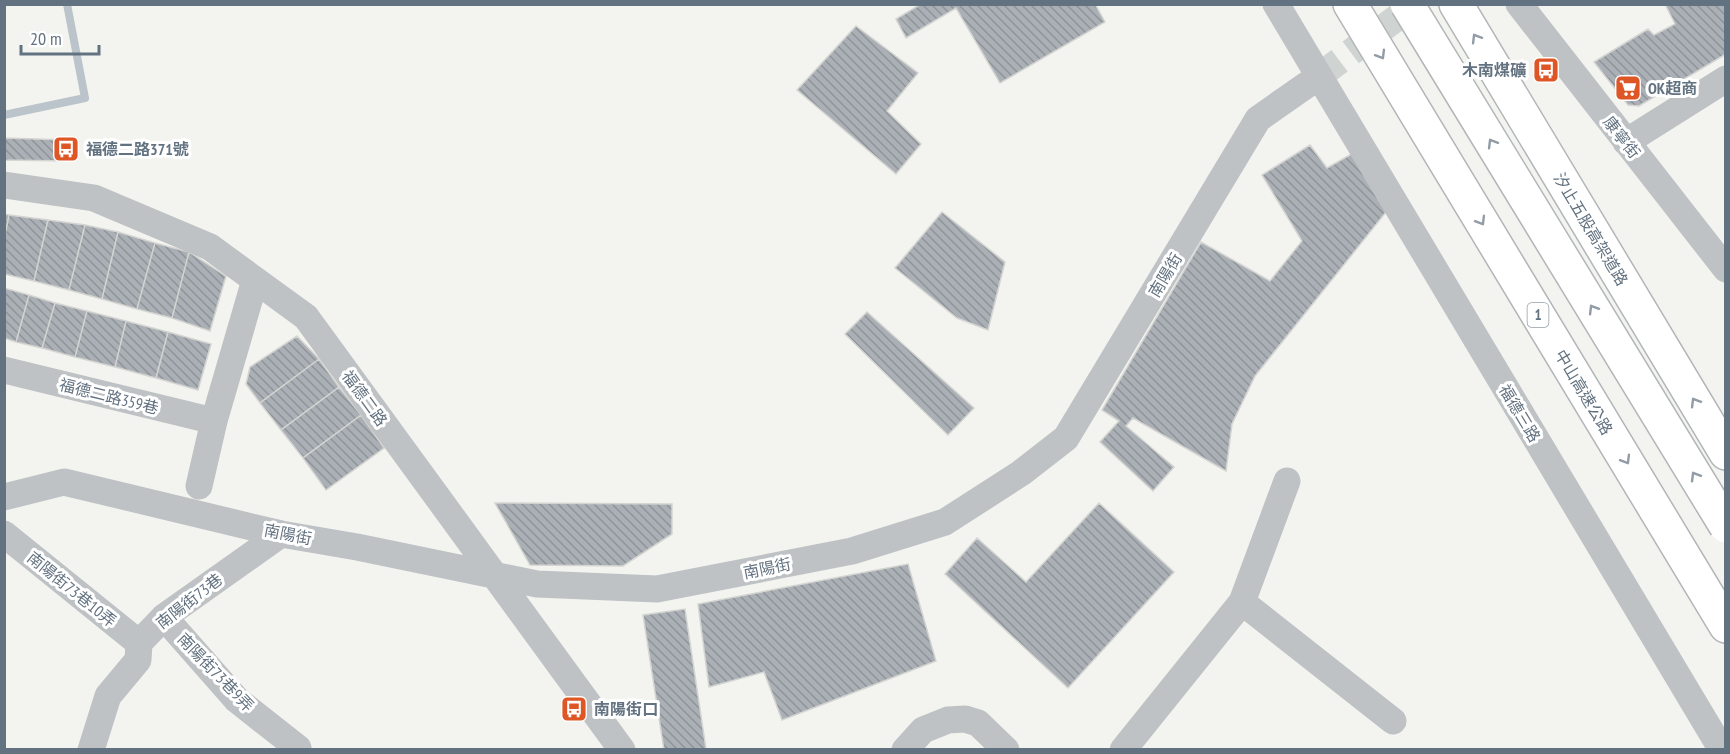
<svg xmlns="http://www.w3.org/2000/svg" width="1730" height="754" font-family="'PT Sans Narrow','Noto Sans TC',sans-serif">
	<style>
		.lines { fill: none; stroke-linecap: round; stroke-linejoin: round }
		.stream { stroke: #bac4ca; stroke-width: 8 }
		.building { fill: url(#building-back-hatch); stroke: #d4d5d2; stroke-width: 1.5 }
		.minor-tunnel { stroke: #cfd4d3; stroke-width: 27; stroke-dasharray: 27 14; stroke-linecap: butt }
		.highway-casing { stroke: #b3b6b9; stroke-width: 36 }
		.minor { stroke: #bec2c5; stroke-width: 27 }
		.highway { stroke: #fff; stroke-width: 33 }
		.highway-bridge-casing { stroke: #b3b6b9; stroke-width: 36; stroke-linecap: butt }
		.highway-bridge { stroke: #fff; stroke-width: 33 }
		.oneway { stroke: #929ca6 }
		.labels { text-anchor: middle; stroke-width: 6; stroke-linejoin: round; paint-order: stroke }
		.shield { fill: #fff; stroke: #929ca6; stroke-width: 1.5 }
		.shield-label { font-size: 15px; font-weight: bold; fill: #637280 }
		.poi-label { font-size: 16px; font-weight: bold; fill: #637280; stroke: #fff; text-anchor: start }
		.street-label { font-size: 16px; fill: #637280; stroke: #fff }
	</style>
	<defs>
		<pattern id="building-back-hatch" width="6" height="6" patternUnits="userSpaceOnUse" patternTransform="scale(1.5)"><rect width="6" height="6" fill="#aab0b5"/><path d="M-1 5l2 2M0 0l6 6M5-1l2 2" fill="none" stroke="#8e9498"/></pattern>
	</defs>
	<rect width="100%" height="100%" fill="#f3f4ef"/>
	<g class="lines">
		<path class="stream" d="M4 115 85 98 67 4"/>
	</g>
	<path class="building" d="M921 4H1095L1105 22 1000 83 956 8 906 38 896 19Z
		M1665 4H1726V54L1639 106 1628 105 1594 62 1648 29 1654 35 1675 24Z
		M856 26 918 73 887 111 921 144 896 174 797 90Z
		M4 138 68 140V161L4 160Z
		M1310 145 1327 168 1355 152 1390 207 1255 376 1232 424 1226 471 1133 418 1126 426 1174 467 1153 491 1100 442 1119 421 1102 410 1201 242 1270 281 1302 241 1262 175Z
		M942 212 1005 262 988 330 957 318 895 268Z
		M4 214 9 215 4 240Z
		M9 215 48 220 34 281 4 274V240Z
		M48 220 85 225 69 290 34 281Z
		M85 225 118 232 102 299 69 290Z
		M118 232 155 243 137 309 102 299Z
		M155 243 189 252 172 318 137 309Z
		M189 252 226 276 210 331 172 318Z
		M4 288 29 295 16 342 4 338Z
		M29 295 55 303 42 348 16 342Z
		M55 303 87 311 75 357 42 348Z
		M87 311 126 321 115 367 75 357Z
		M867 312 974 408 948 435 845 334Z
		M126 321 168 332 156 378 115 367Z
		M168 332 211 344 198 390 156 378Z
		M297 336 319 359 260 403 246 384 250 367Z
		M319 359 339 387 281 430 260 403Z
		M339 387 361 415 303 458 281 430Z
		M361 415 384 448 326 490 303 458Z
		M495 503 672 504V534L623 566 530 565Z
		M1099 503 1174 572 1068 688 945 574 977 538 1026 582Z
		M908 564 936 661 782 720 764 672 709 687 698 604Z
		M685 609 706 749 664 750 643 615Z"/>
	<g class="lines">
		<path class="minor-tunnel" d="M1318 77 1415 4"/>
		<defs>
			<path id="highway" d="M1350 4 1726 626
				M1456 4 1726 453"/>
		</defs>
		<use href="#highway" class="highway-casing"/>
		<path class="minor" d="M1276 4 1722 750
			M1519 4 1726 269
			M1626 142 1726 79
			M4 185 94 198 210 247 306 317 622 750
			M4 370 214 421 255 280
			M199 486 214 421
			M4 497 64 482 281 534 357 547 537 584 657 589 852 551 945 522 1021 473 1066 438 1258 119 1318 77
			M4 534 139 643
			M1242 602 1287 481
			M164 617 237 700 298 748
			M91 750 108 696 138 660 139 643 164 617 281 534
			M905 750 923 730 948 720 965 719 978 723 1006 750
			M1123 750 1242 602 1393 721"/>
		<use href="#highway" class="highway"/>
		<defs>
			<path id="highway-bridge" d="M1407 4 1726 526"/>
		</defs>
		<use href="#highway-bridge" class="highway-bridge-casing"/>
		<use href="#highway-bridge" class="highway-bridge"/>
	</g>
	<defs><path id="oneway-chevron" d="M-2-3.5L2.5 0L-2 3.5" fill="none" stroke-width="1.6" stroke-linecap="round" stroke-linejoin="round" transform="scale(1.5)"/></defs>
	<g class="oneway">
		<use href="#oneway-chevron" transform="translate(1476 38) rotate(-121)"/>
		<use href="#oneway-chevron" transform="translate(1381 55) rotate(59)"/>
		<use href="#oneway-chevron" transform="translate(1492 143) rotate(-121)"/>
		<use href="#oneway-chevron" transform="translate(1481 221) rotate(59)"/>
		<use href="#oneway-chevron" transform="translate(1593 309) rotate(-121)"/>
		<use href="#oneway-chevron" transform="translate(1695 402) rotate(-121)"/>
		<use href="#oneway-chevron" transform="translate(1626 460) rotate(59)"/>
		<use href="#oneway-chevron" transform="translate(1695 476) rotate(-121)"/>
	</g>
	<defs>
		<symbol id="bus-square" viewBox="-11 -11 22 22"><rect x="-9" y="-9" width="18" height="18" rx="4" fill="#de5625" stroke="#fff"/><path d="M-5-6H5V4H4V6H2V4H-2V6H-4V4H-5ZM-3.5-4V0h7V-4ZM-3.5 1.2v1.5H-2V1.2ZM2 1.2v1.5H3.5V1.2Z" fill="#fff"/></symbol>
		<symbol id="supermarket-square" viewBox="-11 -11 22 22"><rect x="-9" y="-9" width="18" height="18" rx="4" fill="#de5625" stroke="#fff"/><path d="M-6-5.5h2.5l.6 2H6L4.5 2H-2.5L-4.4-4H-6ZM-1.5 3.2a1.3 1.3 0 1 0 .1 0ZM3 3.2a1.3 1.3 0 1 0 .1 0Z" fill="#fff"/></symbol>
	</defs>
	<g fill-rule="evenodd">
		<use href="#bus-square" x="1531" y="55" width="30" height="30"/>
		<use href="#supermarket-square" x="1613" y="73" width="30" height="30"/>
		<use href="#bus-square" x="51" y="134" width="30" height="30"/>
		<use href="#bus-square" x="559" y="694" width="30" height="30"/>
	</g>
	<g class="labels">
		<rect class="shield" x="1527.5" y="303" width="21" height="24" rx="4.5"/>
		<g class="shield-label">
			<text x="1538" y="320">1</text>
		</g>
		<g class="poi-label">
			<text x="1526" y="76" text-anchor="end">木南煤礦</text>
			<text x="1648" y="94">OK超商</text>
			<text x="86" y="155">福德二路371號</text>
			<text x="594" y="715">南陽街口</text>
		</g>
		<g class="street-label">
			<text transform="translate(1622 137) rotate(52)" y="6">康寧街</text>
			<text transform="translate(1591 229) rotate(59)" y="6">汐止五股高架道路</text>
			<text transform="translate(1165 275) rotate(-59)" y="6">南陽街</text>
			<text transform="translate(1584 392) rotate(59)" y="6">中山高速公路</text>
			<text transform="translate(109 396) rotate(14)" y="6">福德二路359巷</text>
			<text transform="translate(365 398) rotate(54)" y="6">福德二路</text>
			<text transform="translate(1520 413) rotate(59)" y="6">福德三路</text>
			<text transform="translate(288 534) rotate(11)" y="6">南陽街</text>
			<text transform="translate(767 568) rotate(-11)" y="6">南陽街</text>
			<text transform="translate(72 589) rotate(39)" y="6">南陽街73巷10弄</text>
			<text transform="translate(189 601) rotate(-38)" y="6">南陽街73巷</text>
			<text transform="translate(216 672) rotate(46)" y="6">南陽街73巷9弄</text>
		</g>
	</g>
	<rect width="1730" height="754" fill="none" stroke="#637280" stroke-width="12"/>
	<path d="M21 45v9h78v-9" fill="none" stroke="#637280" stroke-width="3"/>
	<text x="30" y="45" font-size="18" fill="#637280" stroke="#ffffff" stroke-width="4.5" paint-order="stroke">20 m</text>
</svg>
